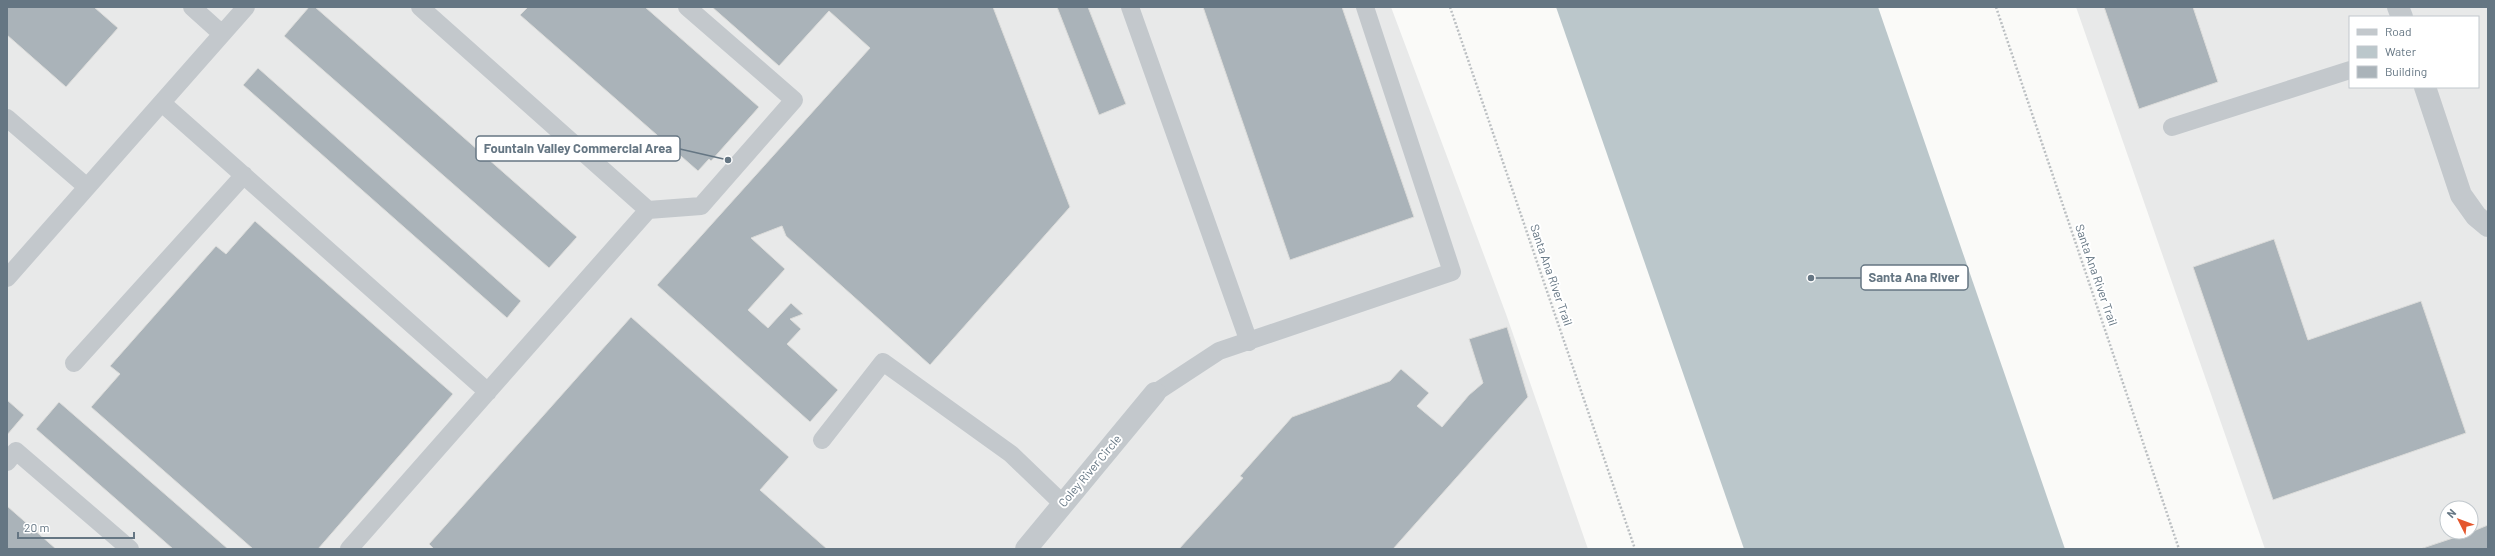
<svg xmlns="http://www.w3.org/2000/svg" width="2495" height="556" font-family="Barlow,sans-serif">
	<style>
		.built { fill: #e8e9e9; fill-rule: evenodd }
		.water { fill: #bbc7cb }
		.building { fill: #aab3b9; stroke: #dcdcda }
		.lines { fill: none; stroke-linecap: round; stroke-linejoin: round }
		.path { stroke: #bbbfc2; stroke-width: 2.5; stroke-dasharray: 2 2; stroke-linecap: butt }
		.lane { stroke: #c3c8cc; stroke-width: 18 }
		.street { stroke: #c3c8cc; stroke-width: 22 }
		.labels { text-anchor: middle; stroke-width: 4; stroke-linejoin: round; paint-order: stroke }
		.street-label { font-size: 12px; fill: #657683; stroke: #fff }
		.leader { fill: none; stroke: #657683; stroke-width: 1.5 }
		.callout-dot { fill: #657683; stroke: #fff; stroke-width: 1.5 }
		.callout { fill: #fff; stroke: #657683; stroke-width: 1.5 }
		.callout-label { font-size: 13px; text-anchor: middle; font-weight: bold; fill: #657683 }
	</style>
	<rect width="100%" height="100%" fill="#fafaf8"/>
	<path class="built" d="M7 7H1391L1506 314 1588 549H7Z
		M2076 7H2488V549H2265ZM2350 17H2478V87H2350ZM2447 508H2471V532H2447Z"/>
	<path class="water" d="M1556 7H1878L2065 549H1744Z"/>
	<path class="building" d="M7 7H94L118 28 66 87 7 35Z
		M309 7H315L577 237 549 268 284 36Z
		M528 7H645L759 107 711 161 709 159 698 171 520 15Z
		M712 7H993L1070 207 930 365 786 236 782 226 751 238 785 269 748 310 768 328 791 303 803 314 790 319 801 329 787 344 838 390 810 422 657 285 870 48 829 11 779 66Z
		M1057 7H1088L1126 104 1099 115Z
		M1203 7H1342L1414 217 1290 260Z
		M2104 7H2193L2218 82 2139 109Z
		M258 68 521 301 507 318 243 85Z
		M255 221 453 394 318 549H253L91 407 120 374 110 366 216 246 226 254Z
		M2274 239 2308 340 2421 301 2466 433 2273 500 2193 267Z
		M631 317 789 457 760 490 827 549H434L429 544Z
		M1507 327 1528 397 1393 549H1179L1243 478 1240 476 1292 417 1390 381 1401 369 1429 393 1417 406 1442 427 1469 395 1483 383 1469 339Z
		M7 400 24 415 7 435Z
		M59 402 228 549H173L36 429Z
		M7 506 56 549H7Z
		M2488 525V549H2420L2471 532Z"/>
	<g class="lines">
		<path class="path" d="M1450 7 1635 549
			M1996 7 2179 549"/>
		<path class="lane" d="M192 7 222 34
			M420 7 648 210
			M1130 7 1249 342
			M162 103 488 392
			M7 118 87 187
			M2172 127 2350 70
			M7 278 246 7
			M74 363 244 175
			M1155 393 1219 351 1452 272 1365 7
			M822 440 883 362 1011 454 1063 504
			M7 462 16 451 130 549
			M349 549 648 210 701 206 794 100 687 7"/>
		<path class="street" d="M2398 7 2402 17
			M2425 87 2461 195 2476 216 2488 226
			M1026 549 1155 393"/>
	</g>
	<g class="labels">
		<g class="street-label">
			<text transform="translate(1551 275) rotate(71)" y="4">Santa Ana River Trail</text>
			<text transform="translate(2096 275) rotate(71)" y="4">Santa Ana River Trail</text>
			<text transform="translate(1090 471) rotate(-50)" y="4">Coley River Circle</text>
		</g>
	</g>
	<path class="leader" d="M728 160L680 149M1811 278L1861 278"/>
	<g class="callout-dot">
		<circle cx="728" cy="160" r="4"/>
		<circle cx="1811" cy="278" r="4"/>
	</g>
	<g class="callout">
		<rect x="476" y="136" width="204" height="25" rx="4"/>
		<rect x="1861" y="265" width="107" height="25" rx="4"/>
	</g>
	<g class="callout-label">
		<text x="578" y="153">Fountain Valley Commercial Area</text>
		<text x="1914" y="282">Santa Ana River</text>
	</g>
	<rect width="2495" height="556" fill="none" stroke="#657683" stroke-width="16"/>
	<rect x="2349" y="16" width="130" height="72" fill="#ffffff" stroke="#c1c8cd"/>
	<rect x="2357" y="29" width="20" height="6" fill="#c3c8cc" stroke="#c1c8cd"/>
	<text x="2385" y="36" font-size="12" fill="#657683">Road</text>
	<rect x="2357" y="46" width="20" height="12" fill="#bbc7cb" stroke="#c1c8cd"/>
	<text x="2385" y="56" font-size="12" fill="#657683">Water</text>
	<rect x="2357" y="66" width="20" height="12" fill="#aab3b9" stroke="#c1c8cd"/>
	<text x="2385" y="76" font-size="12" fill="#657683">Building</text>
	<g transform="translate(2459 520) rotate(312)"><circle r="19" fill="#ffffff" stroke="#c1c8cd"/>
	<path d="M0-3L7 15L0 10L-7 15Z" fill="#e4572e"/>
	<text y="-6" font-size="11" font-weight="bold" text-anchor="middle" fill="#657683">N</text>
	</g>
	<path d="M18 532v6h116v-6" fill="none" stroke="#657683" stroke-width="2"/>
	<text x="24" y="532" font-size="12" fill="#657683" stroke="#ffffff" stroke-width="3" paint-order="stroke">20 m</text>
</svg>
